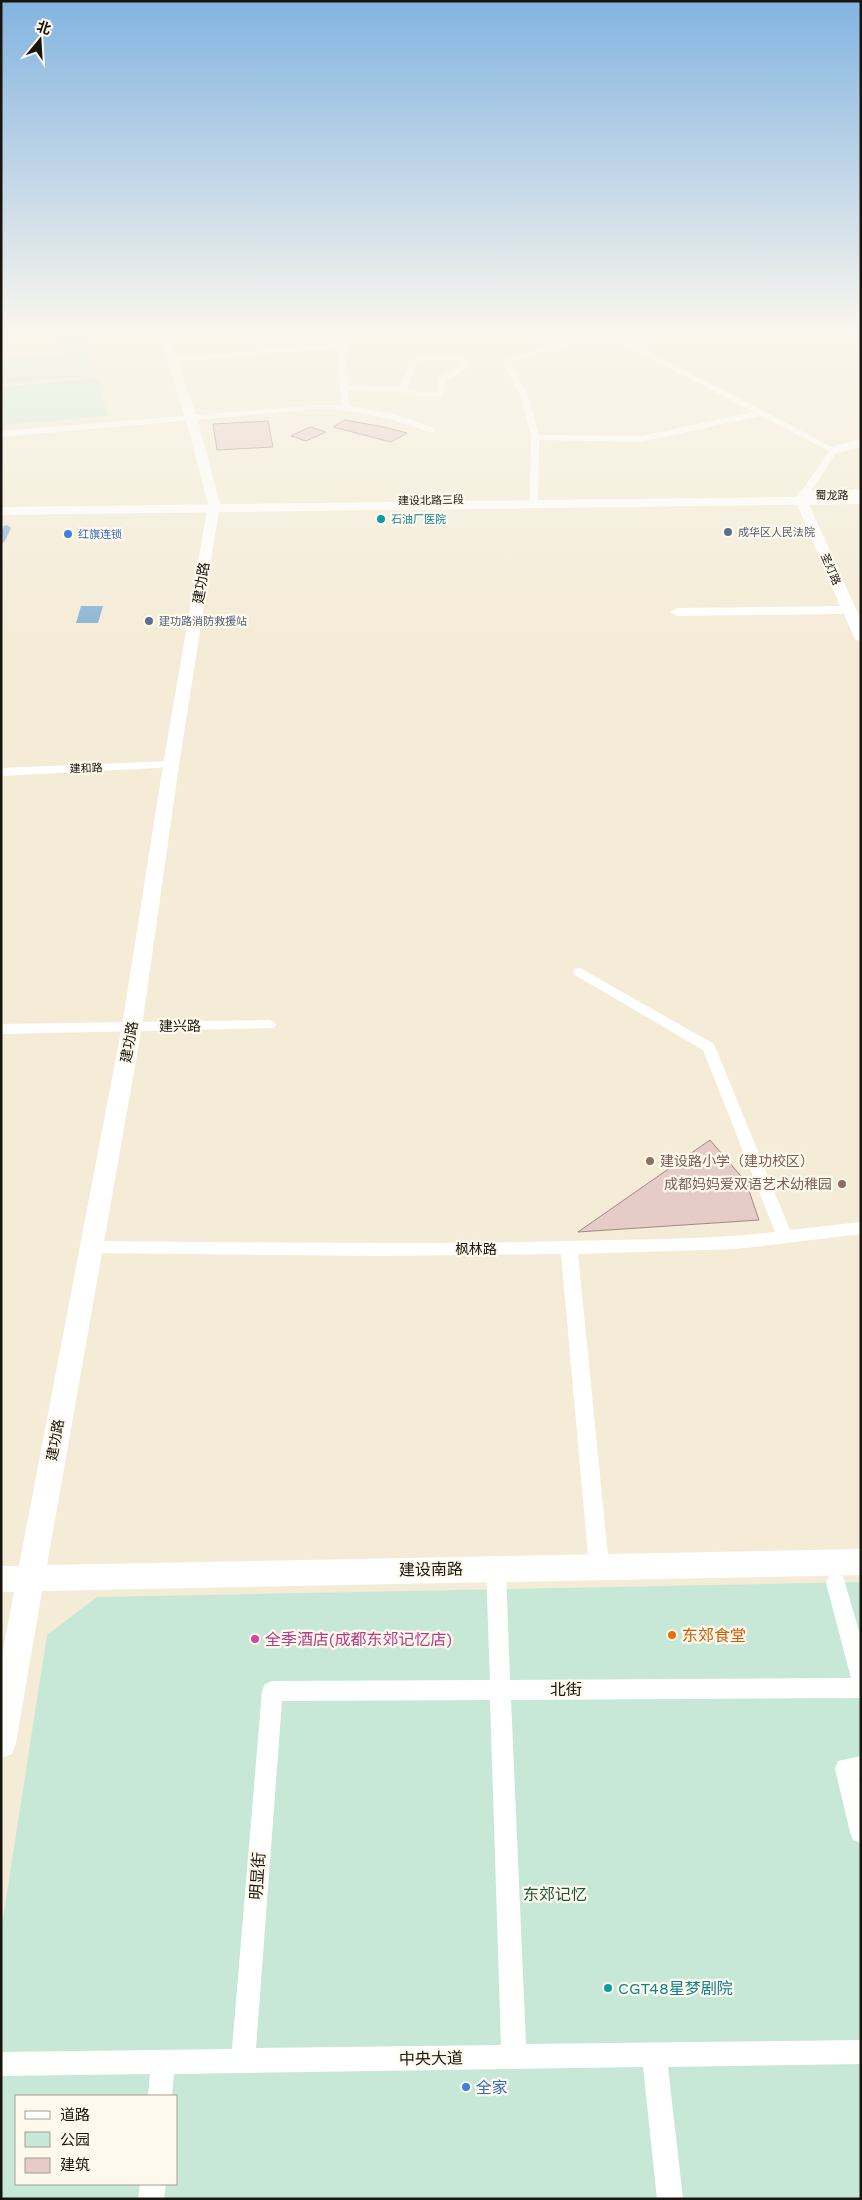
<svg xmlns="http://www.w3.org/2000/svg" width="862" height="2200" font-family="'Work Sans','Noto Sans SC',sans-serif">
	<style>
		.green { fill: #c8e8d7; fill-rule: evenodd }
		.water { fill: #8cb5d6 }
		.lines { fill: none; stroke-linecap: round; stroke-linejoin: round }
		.canal { fill: #8cb5d6; fill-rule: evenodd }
		.building { fill: #e5ccc7; stroke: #a18985 }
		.street { fill: #fff; fill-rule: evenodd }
		.secondary { fill: #fff; fill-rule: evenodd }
		.primary { fill: #fff; fill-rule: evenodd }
		.culture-dot { fill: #0f9aa8; stroke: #fff9ed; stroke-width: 2 }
		.service-dot { fill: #5c6f8a; stroke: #fff9ed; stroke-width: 2 }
		.shop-dot { fill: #3f7fe0; stroke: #fff9ed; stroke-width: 2 }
		.education-dot { fill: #8d6e63; stroke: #fff9ed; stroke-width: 2 }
		.food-dot { fill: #e8710a; stroke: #fff9ed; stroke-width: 2 }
		.hotel-dot { fill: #d1479c; stroke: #fff9ed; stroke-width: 2 }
		.labels { text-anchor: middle; stroke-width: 4.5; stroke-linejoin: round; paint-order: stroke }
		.far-street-label { font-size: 11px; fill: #18150e; stroke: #fff9ed }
		.far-culture-label { font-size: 11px; fill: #0d838f; stroke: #fff9ed; text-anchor: start }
		.far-service-label { font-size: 11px; fill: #4e5e75; stroke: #fff9ed; text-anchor: start }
		.far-shop-label { font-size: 11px; fill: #366cbe; stroke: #fff9ed; text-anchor: start }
		.street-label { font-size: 14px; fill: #18150e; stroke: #fff9ed }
		.education-label { font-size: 14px; fill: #785e54; stroke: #fff9ed; text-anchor: start }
		.near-street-label { font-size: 16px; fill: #18150e; stroke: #fff9ed }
		.near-food-label { font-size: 16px; fill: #c56008; stroke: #fff9ed; text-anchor: start }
		.near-hotel-label { font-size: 16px; fill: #b23c85; stroke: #fff9ed; text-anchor: start }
		.near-park-label { font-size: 16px; fill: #18563d; stroke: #fff9ed }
		.near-culture-label { font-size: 16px; fill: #0d838f; stroke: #fff9ed; text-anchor: start }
		.near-shop-label { font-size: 16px; fill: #366cbe; stroke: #fff9ed; text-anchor: start }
	</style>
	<rect width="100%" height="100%" fill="#f4ecd7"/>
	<path class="green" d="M86 330 90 348 56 351 53 332Z
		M90 350 97 375 1 384V358Z
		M98 378 108 416 1 425V387Z
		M861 1582V2199H1V1931L47 1635 97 1597ZM16 2096H176V2184H16Z"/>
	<path class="water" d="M81 606H103L98 623H76Z"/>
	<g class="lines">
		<path class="canal" d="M7 525 11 528 5 541 1 544V531L4 526Z"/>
	</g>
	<path class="building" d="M345 420 384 427 407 433 391 442 333 427Z
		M268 421 273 447 217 450 213 424Z
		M310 427 326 432 306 441 291 436Z
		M710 1140 746 1182 759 1220 578 1232Z"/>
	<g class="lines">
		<path class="street" d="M337 330H345L348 385 399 387 408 369 409 362C422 352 451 353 466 359L468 368 447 380 442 396H418L402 392 348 390 349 406 393 414 435 428V432H429C392 418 357 410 318 409L1 437V431L318 405H341L338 348 172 362 168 360 172 358 338 344ZM423 360H455L459 362 460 367 440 377 436 392H418L407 389 417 363Z
			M596 330H606L838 450 807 497 804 498 799 495 829 451 761 416 641 442 539 440 538 503 533 506 530 505 531 437 520 395 501 360 601 333ZM607 336 754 412 641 436 539 435 528 395 509 361Z
			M171 761 175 763 177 765 175 767 1 776V768Z
			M580 968 714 1044 790 1230 861 1222V1234L736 1249 578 1254 609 1566 606 1572 599 1575 592 1572 589 1566 561 1254 380 1256 91 1253 85 1252 83 1247 85 1242 91 1241C250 1242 409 1245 567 1241 636 1239 706 1240 775 1232L703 1050 575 975 573 972 575 969Z
			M269 1020 274 1022 276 1025 274 1028 1 1034V1024Z
			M496 1559 503 1562 506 1568 510 1680 851 1678 826 1583 829 1576 836 1574 843 1576 861 1638V1698L511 1700 526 2044 861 2040V2064L668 2067 683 2199H657L643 2067 174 2074 172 2096H148L150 2074 1 2076V2052L232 2049 262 1691 265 1684 272 1681 490 1680 486 1568 489 1562ZM490 1700 501 2045 256 2048 282 1701Z
			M861 1756V1778H859L861 1785V1843L853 1840 850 1832 835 1769 838 1761Z
			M140 2184H166L164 2199H138Z"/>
		<path class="secondary" d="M157 330H167L197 417 220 504 179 765 142 1026 47 1565 861 1549V1575L42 1591 16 1743 12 1754 1 1758V1660L14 1592H1V1566H19L122 1026 163 765 208 504 185 417Z
			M861 439V447L834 454 828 450 830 447Z
			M861 489V497L807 500 861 620V641L856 640 854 637 844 614 677 616 670 612 677 608 840 606 795 500 799 492 804 491Z"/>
		<path class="primary" d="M861 496V504L1 515V507Z"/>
	</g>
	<linearGradient id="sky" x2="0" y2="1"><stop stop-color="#83b4e1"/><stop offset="0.52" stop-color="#faf6ed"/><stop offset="1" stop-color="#faf6ed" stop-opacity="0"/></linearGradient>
	<rect width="862" height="638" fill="url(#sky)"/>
	<g class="culture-dot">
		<circle cx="381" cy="519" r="5"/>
		<circle cx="608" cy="1988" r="5"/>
	</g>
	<g class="service-dot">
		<circle cx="728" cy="532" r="5"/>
		<circle cx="149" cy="621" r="5"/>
	</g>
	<g class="shop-dot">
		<circle cx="68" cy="534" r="5"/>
		<circle cx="466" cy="2087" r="5"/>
	</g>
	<g class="education-dot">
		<circle cx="650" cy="1161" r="5"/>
		<circle cx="842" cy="1184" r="5"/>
	</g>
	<circle class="food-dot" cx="672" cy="1635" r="5"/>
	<circle class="hotel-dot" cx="255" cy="1639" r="5"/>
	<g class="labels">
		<g class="far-street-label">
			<text x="832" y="499">蜀龙路</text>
			<text transform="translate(431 500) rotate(-1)" y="4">建设北路三段</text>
			<text transform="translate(831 569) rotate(67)" y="4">圣灯路</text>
			<text transform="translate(86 768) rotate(-2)" y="4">建和路</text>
		</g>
		<g class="far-culture-label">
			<text x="391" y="523">石油厂医院</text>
		</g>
		<g class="far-service-label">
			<text x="738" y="536">成华区人民法院</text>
			<text x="159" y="625">建功路消防救援站</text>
		</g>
		<g class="far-shop-label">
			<text x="78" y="538">红旗连锁</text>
		</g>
		<g class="street-label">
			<text transform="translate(201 583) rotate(-81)" y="5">建功路</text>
			<text transform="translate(180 1026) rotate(-1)" y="5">建兴路</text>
			<text transform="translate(129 1042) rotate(-80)" y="5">建功路</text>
			<text x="476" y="1254">枫林路</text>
			<text transform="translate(55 1440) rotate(-80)" y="5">建功路</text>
		</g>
		<g class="education-label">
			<text x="660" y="1166">建设路小学（建功校区）</text>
			<text x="832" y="1189" text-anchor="end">成都妈妈爱双语艺术幼稚园</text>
		</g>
		<g class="near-street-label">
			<text transform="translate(431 1569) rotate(-1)" y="6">建设南路</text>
			<text x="566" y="1695">北街</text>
			<text transform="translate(257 1876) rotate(-86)" y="6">明显街</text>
			<text transform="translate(431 2058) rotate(-1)" y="6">中央大道</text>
		</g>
		<g class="near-food-label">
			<text x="682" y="1641">东郊食堂</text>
		</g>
		<g class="near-hotel-label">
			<text x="265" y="1645">全季酒店(成都东郊记忆店)</text>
		</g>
		<g class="near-park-label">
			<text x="555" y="1900">东郊记忆</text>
		</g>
		<g class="near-culture-label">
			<text x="618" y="1994">CGT48星梦剧院</text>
		</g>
		<g class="near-shop-label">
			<text x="476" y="2093">全家</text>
		</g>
	</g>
	<rect width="862" height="2200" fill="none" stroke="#18150e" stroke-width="5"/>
	<rect x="15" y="2095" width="162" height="90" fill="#fff9ed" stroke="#a39e94"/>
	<rect x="25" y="2111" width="25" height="8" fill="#ffffff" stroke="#a39e94"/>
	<text x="60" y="2120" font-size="15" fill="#18150e">道路</text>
	<rect x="25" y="2132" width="25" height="15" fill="#c8e8d7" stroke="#a39e94"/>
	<text x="60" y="2145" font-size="15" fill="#18150e">公园</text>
	<rect x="25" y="2158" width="25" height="15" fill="#e5ccc7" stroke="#a39e94"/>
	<text x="60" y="2170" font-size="15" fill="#18150e">建筑</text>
	<g transform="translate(40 40) rotate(18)" stroke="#fff9ed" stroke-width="4" paint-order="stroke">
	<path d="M0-4L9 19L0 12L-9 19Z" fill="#18150e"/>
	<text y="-8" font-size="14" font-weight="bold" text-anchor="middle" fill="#18150e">北</text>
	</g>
</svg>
